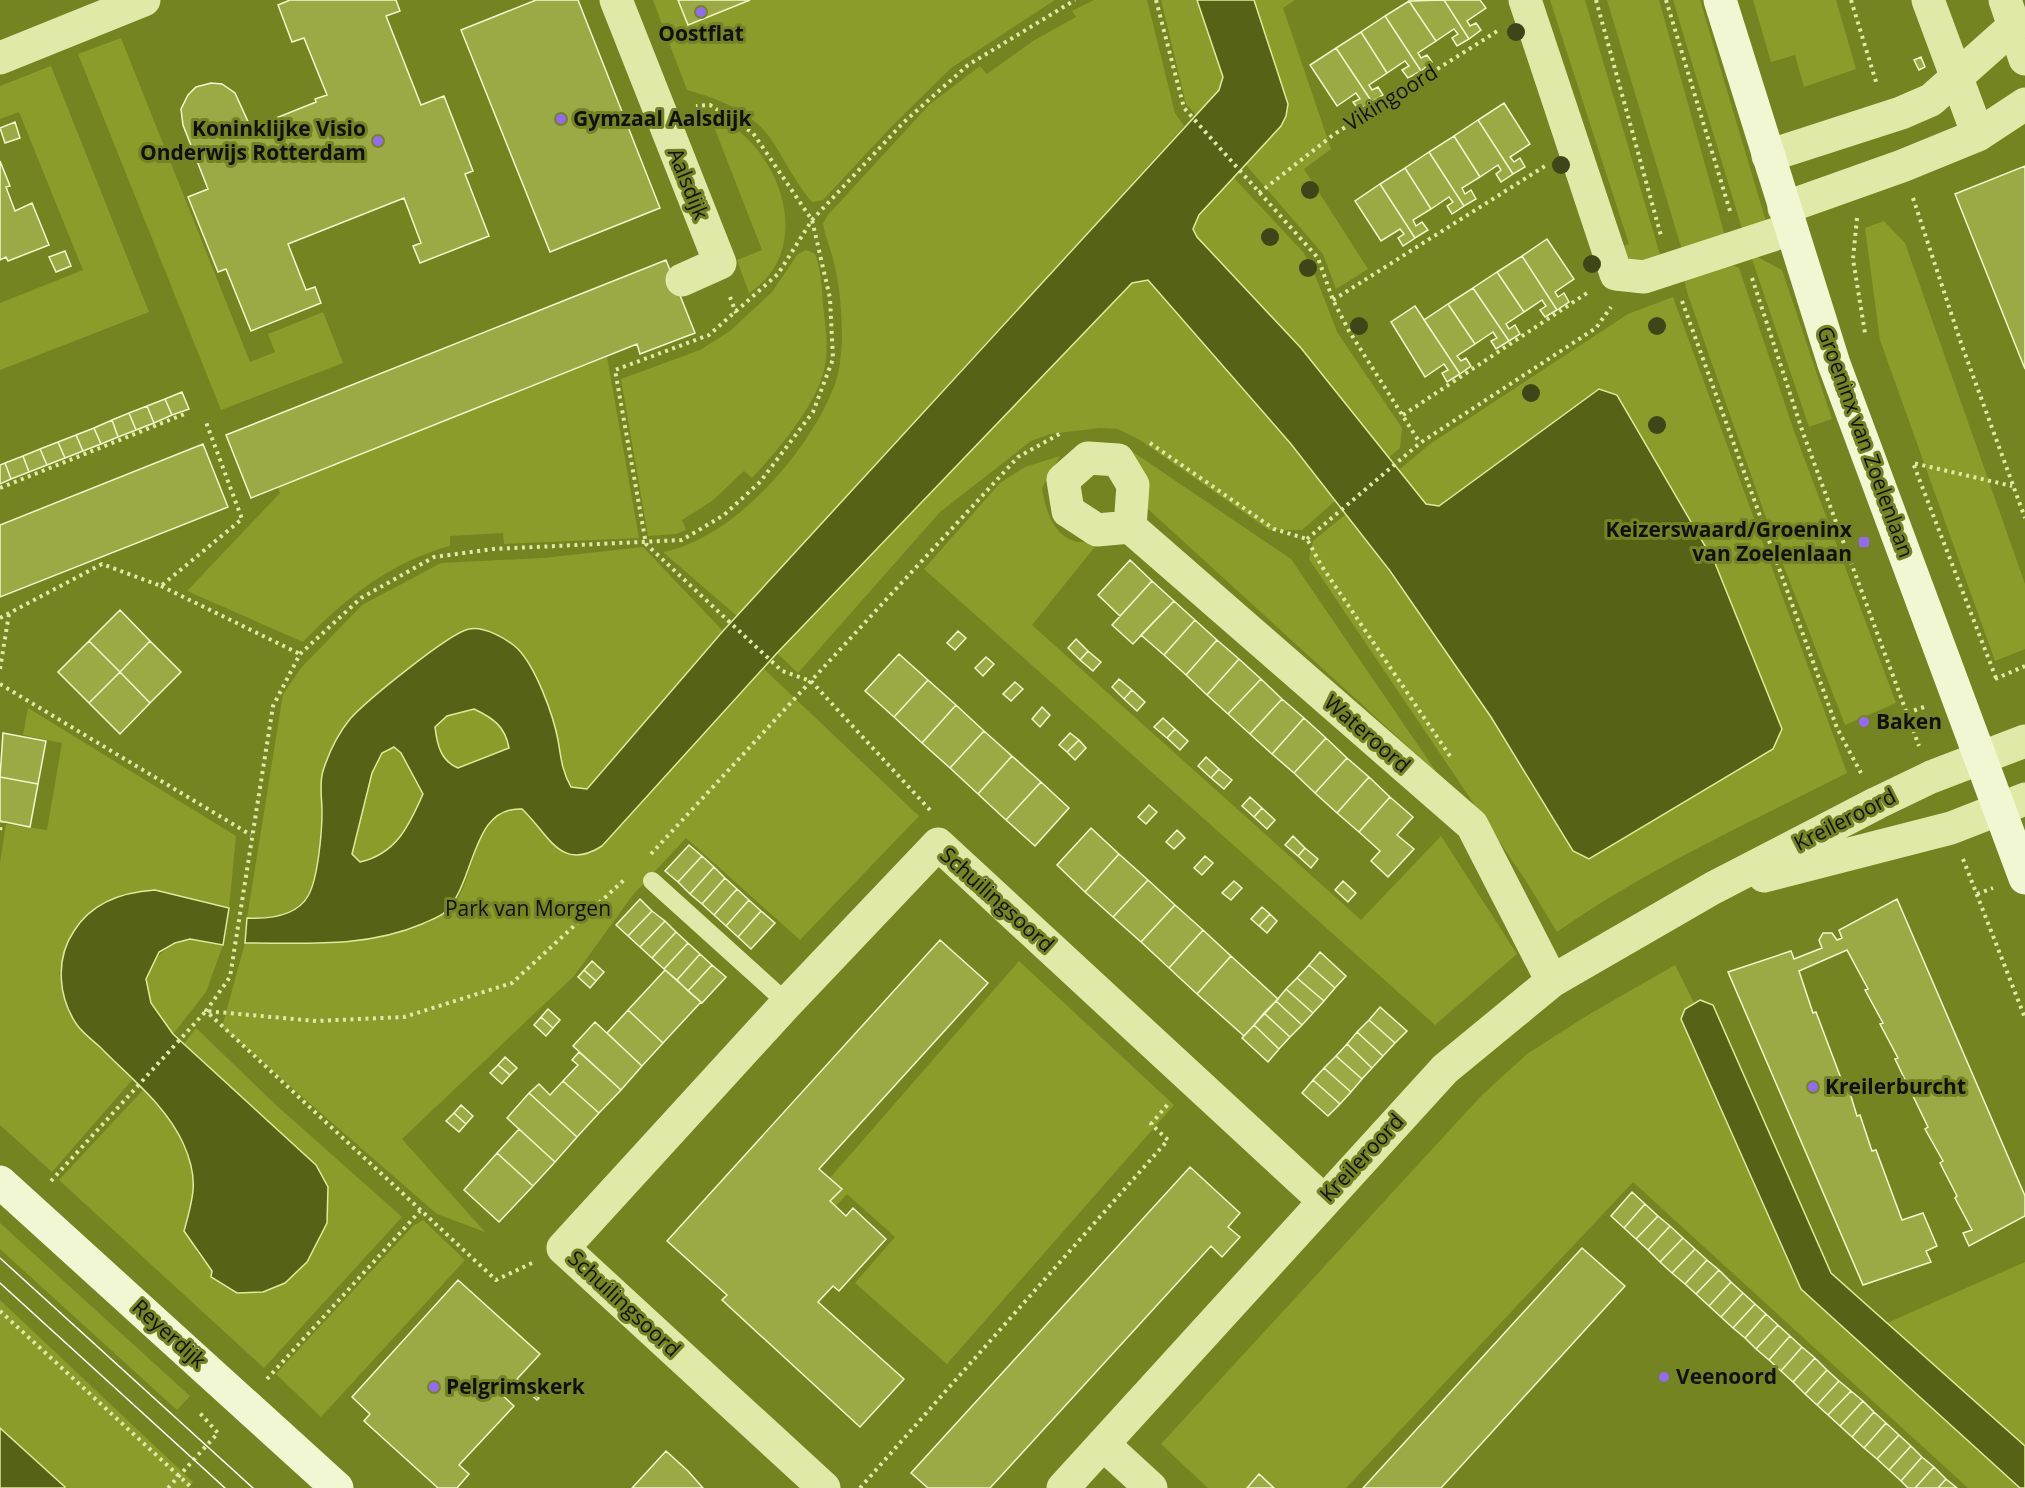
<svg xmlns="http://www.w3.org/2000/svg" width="2025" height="1488" font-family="'Open Sans',sans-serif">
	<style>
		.green { fill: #8c9c2a }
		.water { fill: #566316; stroke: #e0ea9c; stroke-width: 1.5; fill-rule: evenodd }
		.building { fill: #9baa45; stroke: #f1f7cc; stroke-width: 1.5 }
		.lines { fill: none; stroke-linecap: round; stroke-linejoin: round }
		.path { stroke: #e0e9a8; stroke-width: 4; stroke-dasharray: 3 4.5; stroke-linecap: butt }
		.lane { stroke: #e0e9a8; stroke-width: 18 }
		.street { stroke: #e0e9a8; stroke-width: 33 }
		.secondary { stroke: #f1f7d3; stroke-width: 33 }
		.tram { stroke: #fff; stroke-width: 1.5 }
		.tree { fill: #3e4518 }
		.poi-dot { fill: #9469f6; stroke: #748420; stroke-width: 2 }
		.labels { text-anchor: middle; stroke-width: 6; stroke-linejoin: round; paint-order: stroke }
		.poi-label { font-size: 21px; font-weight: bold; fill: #111; stroke: #748420; text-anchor: start }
		.street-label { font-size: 21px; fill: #111; stroke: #748420 }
		.park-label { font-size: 21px; fill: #111; stroke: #748420 }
	</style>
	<rect width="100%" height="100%" fill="#748420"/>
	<path class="green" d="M653 0H678L688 25 750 0H1055L951 68 892 126 823 200 812 202C795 182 785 160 771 139 751 111 719 99 687 90Z
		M1094 0H1147L1175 113 1184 126 738 617 663 552C734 539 813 448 836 381 840 370 841 353 842 341 842 315 840 284 833 259 830 247 825 236 823 224L827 216 929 105 980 66 987 74 1033 41 1076 17 1072 11Z
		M1161 0H1197L1223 77 1219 90 1197 116 1186 104Z
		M1254 0H1295L1283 8 1331 149 1304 169 1368 269 1336 289 1323 254 1246 165 1281 126 1288 104Z
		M1550 0H1585L1661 258C1641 265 1630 262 1614 249L1629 244Z
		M1607 0H1659L1725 236 1682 250Z
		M1673 0H1700L1767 225 1743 232Z
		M1753 0H1836L1856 69 1804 87 1795 55 1771 62Z
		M121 38 250 362 275 352 268 334 323 312 343 363 221 410 78 54Z
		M51 66 149 312 0 370V303L83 270 19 112 0 119V86Z
		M709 114C777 138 820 247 749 293L737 260 762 250Z
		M1233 177 1303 252 1312 267 1337 332 1402 428 1400 448 1388 458 1301 348 1197 237 1193 229 1195 221Z
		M1884 221 1905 243 2025 584V649L1995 661 1880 340 1865 228Z
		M806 250 815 254C821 270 822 288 823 305 825 323 828 342 826 360 821 401 779 449 752 478L744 471 712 501 682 520 686 530 676 534 648 536 621 379 700 350 730 331 772 292 797 255Z
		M1750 253 1782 270 1832 419 1809 427Z
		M1723 261 1739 268 1794 431 1896 703 1845 725 1773 538 1687 292 1684 278Z
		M1149 280 1291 444 1335 501 1302 530H1269L1140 440 1118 429 1100 428 1050 434 1031 441 940 512 798 673 777 653 1132 283Z
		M1673 297 1847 773C1749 823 1647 869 1557 932L1528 884 1309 559 1313 541 1346 514 1449 653 1589 859 1773 749 1782 728 1715 563 1617 395 1599 389 1439 506 1426 504 1399 470 1430 444 1628 314Z
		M607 357 639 538 504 544 503 533 450 536V546C392 561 344 599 303 642L187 591 280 493 278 487Z
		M1133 452 1291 559 1437 773 1148 509 1147 481Z
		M1060 456 1042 488C1045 509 1054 539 1079 542 1086 542 1096 539 1102 538L1032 625 1361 920 1441 836 1517 954 1435 1025 924 569 1000 483 1025 467Z
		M643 547 723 631 587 789 570 787C561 769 562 758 557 738 550 707 536 676 517 649L321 774C322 801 322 878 306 898 291 917 269 919 247 918L283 694 301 668 362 605 441 563 543 558Z
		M764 669 919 816 800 940 686 838 632 896 574 976 402 1139 485 1232 437 1214 222 1027 245 943C311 943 384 950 443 914 482 890 463 807 522 808L547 838 590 854 602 846Z
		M28 708 236 836 229 908 213 905 59 972 64 997 77 1025 132 1080 52 1172 0 1125V863L6 824 47 830 62 743 23 735Z
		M474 708C495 720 504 724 509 748L459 768C441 761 437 745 435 727L447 716Z
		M394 747 401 753 423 794C409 826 396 854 360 862L352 854 372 773 382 753Z
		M190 939 223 945 206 992 173 1034C166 1024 155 1013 151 1002 137 969 160 947 190 939Z
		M1019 961 1174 1105 947 1364 855 1283 895 1237 847 1194 833 1209 816 1194Z
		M1675 965 1694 1003 1685 1009 1801 1289 2020 1488H1968L1633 1182 1346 1488H1208L1161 1444 1482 1095 1527 1054 1588 1015Z
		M196 1028 276 1105 402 1217 264 1368 59 1180 143 1090 173 1123 190 1162 195 1192 196 1251 212 1271 327 1224 328 1187 316 1165 184 1044Z
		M423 1220 465 1260 321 1417 276 1374 413 1226Z
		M0 1223 190 1396 177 1410 0 1249Z
		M2025 1262V1446L1887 1323Z
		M0 1300 193 1482 188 1488H0Z"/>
	<path class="water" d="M1197 0H1254L1288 104 1286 116 1281 126 1199 215 1193 229 1197 237 1301 348 1426 504 1439 506 1599 389 1617 395 1715 563 1782 729 1773 749 1589 859 1573 851 1491 717 1390 571 1291 444 1148 280 1132 283 777 653 602 846C560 873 548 833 522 809 471 806 476 881 446 911 441 917 430 920 422 924 366 948 305 943 245 943L247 918C268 919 296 917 308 896 318 879 322 832 322 811 322 799 319 783 323 771 329 752 337 735 350 719 365 702 449 633 469 629 485 626 507 639 518 649 536 668 553 714 558 740 561 758 562 771 571 787L587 789 723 631 1219 90 1223 77ZM474 709C493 718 505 726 509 748L458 768C441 761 437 745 435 727L447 716ZM394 747 401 753 423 794C409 826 396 854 360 862L352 854 372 773 382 753Z
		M155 890 229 908 223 945 190 939 175 943 159 952 146 979 151 1003 173 1034 316 1165 328 1187 327 1223 307 1262 285 1283 263 1292 237 1293 211 1277 212 1271 184 1231C194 1196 199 1178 183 1143 166 1105 128 1076 100 1047 92 1040 83 1033 77 1025 58 997 55 959 74 931 92 902 123 892 155 890Z
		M1700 1000 1713 1005 1831 1273 2025 1446V1488H2020L1801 1289 1681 1019 1685 1009Z
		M0 1428 65 1487 64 1488H0Z"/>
	<path class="building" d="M290 0H396L400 11 386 16 421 105 444 96 473 171 465 174 489 236 420 263 413 246 421 243 404 198 288 244 306 290 315 287 321 303 251 331 226 269 218 272 188 197 208 189 183 125 181 109 188 95 196 87 211 83 222 84 235 93 251 128 316 102 315 99 327 95 304 38 292 42 278 5Z
		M536 0H578L660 208 550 252 461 30Z
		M678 0H750L688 25Z
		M1444 0H1480L1486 8 1467 21 1470 26 1476 23 1481 30 1469 39Z
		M1444 0 1469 39 1457 46 1452 38 1458 34 1454 29 1436 41 1409 1Z
		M1409 1 1436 41 1418 53 1421 58 1427 55 1432 62 1421 71 1385 16Z
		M1385 16 1421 71 1408 78 1402 70 1409 66 1405 61 1387 73 1361 32Z
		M1361 32 1387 73 1369 85 1372 90 1378 87 1383 95 1372 102 1336 48Z
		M1336 48 1372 102 1359 110 1353 102 1360 99 1356 93 1337 106 1310 65Z
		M1921 57 1925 67 1919 70 1914 60Z
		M1504 103 1530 144 1510 157 1514 162 1520 158 1525 167 1513 174 1478 120Z
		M1478 120 1513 174 1501 182 1496 174 1501 170 1498 165 1480 177 1454 136Z
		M15 122 20 138 5 143 0 128Z
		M1454 136 1480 177 1462 188 1465 194 1471 190 1476 199 1464 206 1429 152Z
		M1429 152 1464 206 1452 214 1447 206 1453 202 1449 197 1431 209 1405 168Z
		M0 161 10 186 6 187 15 211 32 203 49 245 8 261 6 257 0 260Z
		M2025 166V369L1955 194Z
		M1405 168 1431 209 1413 220 1416 226 1422 222 1428 230 1415 238 1380 184Z
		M1380 184 1415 238 1403 246 1398 238 1404 234 1400 229 1381 241 1355 201Z
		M1547 239 1574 279 1555 292 1558 297 1564 293 1569 302 1557 310 1522 256Z
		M65 251 71 266 56 272 49 257Z
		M1522 256 1557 310 1545 317 1540 310 1546 306 1542 300 1524 312 1497 272Z
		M666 260 695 333 640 354 637 344 251 498 226 435Z
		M1497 272 1524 312 1506 324 1509 329 1515 325 1520 334 1509 341 1473 288Z
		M1473 288 1509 341 1496 349 1491 341 1497 338 1493 332 1475 344 1448 304Z
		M1448 304 1475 344 1457 356 1461 361 1466 358 1471 366 1460 374 1424 320Z
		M1415 306 1460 374 1447 382 1442 373 1448 370 1444 364 1425 377 1391 322Z
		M182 392 189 409 172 415 165 399Z
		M165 399 172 415 154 423 147 406Z
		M147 406 154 423 136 430 129 413Z
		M129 413 136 430 118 437 112 420Z
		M112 420 118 437 101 444 94 428Z
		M94 428 101 444 83 451 76 435Z
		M76 435 83 451 65 458 58 442Z
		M58 442 65 458 47 465 40 449Z
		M203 444 228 507 0 597V525Z
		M40 449 47 465 29 472 23 456Z
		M23 456 29 472 11 479 5 463Z
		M5 463 11 479 0 484V465Z
		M1130 560 1152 581 1120 616 1098 595Z
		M1152 581 1174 601 1133 644 1112 625Z
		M1174 601 1195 620 1164 655 1141 635Z
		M120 610 150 641 120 672 89 641Z
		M1195 620 1217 640 1186 675 1164 655Z
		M958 631 966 638 955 650 947 643Z
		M1076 639 1088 651 1080 660 1068 648Z
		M1217 640 1239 659 1207 695 1186 675Z
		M89 641 120 672 89 703 58 672Z
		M150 641 181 672 150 703 120 672Z
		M1088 651 1101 662 1093 671 1080 660Z
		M899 654 928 680 894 717 865 691Z
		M986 657 994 664 983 676 975 668Z
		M1239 659 1261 679 1228 714 1207 695Z
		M120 672 150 703 120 734 89 703Z
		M1119 679 1132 690 1124 699 1112 687Z
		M1261 679 1282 699 1250 734 1228 714Z
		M928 680 956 705 922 743 894 717Z
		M1015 682 1023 689 1011 701 1003 694Z
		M1132 690 1145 702 1137 711 1124 699Z
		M1282 699 1304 718 1272 754 1250 734Z
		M956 705 984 731 950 768 922 743Z
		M1042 707 1050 715 1040 727 1032 719Z
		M1163 718 1175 729 1167 738 1154 727Z
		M1304 718 1326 738 1294 773 1272 754Z
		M1175 729 1188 741 1180 750 1167 738Z
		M984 731 1012 756 978 794 950 768Z
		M3 733 46 741 38 784 0 777Z
		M1070 733 1079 740 1067 752 1059 745Z
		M1326 738 1347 758 1315 793 1294 773Z
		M1079 740 1086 748 1075 760 1067 752Z
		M1012 756 1041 782 1006 820 978 794Z
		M1206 757 1219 769 1211 778 1198 766Z
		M1347 758 1369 777 1337 813 1315 793Z
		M1219 769 1232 780 1224 789 1211 778Z
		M0 777 38 784 30 827 0 821Z
		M1369 777 1390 797 1359 832 1337 813Z
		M1041 782 1069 808 1035 846 1006 820Z
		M1250 797 1262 808 1254 817 1242 806Z
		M1390 797 1413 817 1397 835 1414 849 1388 877 1371 861 1380 851 1359 832Z
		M1149 805 1157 812 1146 824 1138 817Z
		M1262 808 1275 820 1267 829 1254 817Z
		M1091 828 1119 854 1085 892 1057 865Z
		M1177 830 1185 838 1174 849 1166 842Z
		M1293 836 1305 848 1298 856 1285 845Z
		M689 845 702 856 678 882 665 871Z
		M1305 848 1318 859 1311 868 1298 856Z
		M1119 854 1148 880 1113 917 1085 892Z
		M702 856 714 867 690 894 678 882Z
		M1205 856 1213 863 1202 875 1194 868Z
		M714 867 725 878 702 904 690 894Z
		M725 878 737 889 714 915 702 904Z
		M1148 880 1175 905 1141 942 1113 917Z
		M1234 881 1242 888 1231 900 1222 893Z
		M1343 881 1356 893 1348 902 1335 890Z
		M737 889 749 900 726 926 714 915Z
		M640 899 652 911 628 936 616 925Z
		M1897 899 2025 1196V1216L1969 1246 1963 1233 1972 1230 1955 1198 1957 1196 1940 1163 1943 1161 1925 1129 1928 1127 1895 1059 1898 1058 1880 1024 1883 1023 1865 990 1868 989 1847 950 1799 971 1813 1013 1816 1012 1842 1081 1846 1080 1857 1116 1860 1115 1872 1151 1876 1150 1902 1220 1923 1213 1937 1246 1926 1251 1931 1262 1863 1285 1728 972 1791 951 1794 959 1822 948 1819 940 1823 933H1832L1837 940 1842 938 1839 930Z
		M749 900 761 911 738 937 726 926Z
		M1175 905 1203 930 1169 968 1141 942Z
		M1262 907 1270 914 1259 926 1251 919Z
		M652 911 665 921 640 947 628 936Z
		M761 911 775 923 751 949 738 937Z
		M1270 914 1277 921 1267 933 1259 926Z
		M665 921 676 932 652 958 640 947Z
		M1203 930 1231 956 1197 994 1169 968Z
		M676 932 688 943 664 969 652 958Z
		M940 940 988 983 819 1169 842 1189 830 1201 846 1216 853 1208 886 1239 839 1291 833 1286 818 1302 904 1379 860 1427 722 1300 727 1295 667 1241Z
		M688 943 700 954 677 980 664 969Z
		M1320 952 1346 976 1335 988 1309 965Z
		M700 954 712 965 688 991 677 980Z
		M1231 956 1278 999 1244 1036 1197 994Z
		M592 961 604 972 596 981 584 970Z
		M712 965 726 977 702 1003 688 991Z
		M1309 965 1335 988 1324 1001 1297 978Z
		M584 970 596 981 590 988 578 977Z
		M665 970 701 1002 663 1043 628 1010Z
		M1297 978 1324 1001 1313 1013 1286 989Z
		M1286 989 1313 1013 1302 1025 1276 1001Z
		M1276 1001 1302 1025 1290 1037 1264 1013Z
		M1380 1007 1407 1031 1395 1043 1369 1020Z
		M548 1009 560 1020 553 1028 541 1017Z
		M628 1010 663 1043 642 1066 607 1033Z
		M1264 1013 1290 1037 1279 1049 1254 1025Z
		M541 1017 553 1028 546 1036 534 1025Z
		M1369 1020 1395 1043 1383 1056 1357 1032Z
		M595 1022 642 1066 621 1090 573 1046Z
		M1254 1025 1279 1049 1268 1062 1242 1038Z
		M1357 1032 1383 1056 1372 1068 1347 1044Z
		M1347 1044 1372 1068 1362 1079 1336 1056Z
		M579 1052 621 1090 599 1113 563 1081 578 1065 572 1060Z
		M1336 1056 1362 1079 1351 1092 1324 1068Z
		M505 1057 517 1068 510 1075 498 1065Z
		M498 1065 510 1075 502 1084 490 1073Z
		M1324 1068 1351 1092 1340 1104 1313 1080Z
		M1313 1080 1340 1104 1328 1116 1302 1093Z
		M563 1081 599 1113 577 1137 529 1093 539 1084 550 1095Z
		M529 1093 577 1137 555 1162 507 1118Z
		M461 1105 473 1116 466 1124 454 1113Z
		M454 1113 466 1124 459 1132 446 1121Z
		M519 1129 555 1162 533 1186 497 1153Z
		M497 1153 533 1186 499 1222 464 1190Z
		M1190 1167 1240 1213 1228 1227 1240 1237 1222 1257 1211 1246 990 1488H928L911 1473Z
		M1632 1192 1645 1204 1624 1228 1611 1216Z
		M1645 1204 1658 1216 1636 1239 1624 1228Z
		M1658 1216 1670 1226 1648 1250 1636 1239Z
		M1670 1226 1683 1238 1660 1262 1648 1250Z
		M1683 1238 1695 1249 1672 1273 1660 1262Z
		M1582 1248 1625 1286 1441 1488H1363Z
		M1695 1249 1707 1260 1685 1284 1672 1273Z
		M1707 1260 1719 1270 1696 1294 1685 1284Z
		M1719 1270 1731 1282 1709 1306 1696 1294Z
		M458 1280 540 1354 517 1379 539 1398 537 1400 515 1380 502 1395 514 1406 459 1465 469 1474 457 1488H438L364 1421 370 1414 352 1397Z
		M1731 1282 1743 1293 1721 1317 1709 1306Z
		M1743 1293 1755 1304 1733 1328 1721 1317Z
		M1755 1304 1766 1314 1745 1338 1733 1328Z
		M1766 1314 1778 1325 1756 1349 1745 1338Z
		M1778 1325 1790 1336 1769 1360 1756 1349Z
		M1790 1336 1802 1347 1781 1371 1769 1360Z
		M1802 1347 1815 1358 1793 1382 1781 1371Z
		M1815 1358 1827 1370 1805 1394 1793 1382Z
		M1827 1370 1839 1381 1817 1405 1805 1394Z
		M1839 1381 1851 1391 1828 1415 1817 1405Z
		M1851 1391 1863 1401 1840 1426 1828 1415Z
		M1863 1401 1874 1412 1852 1437 1840 1426Z
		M1874 1412 1886 1423 1864 1448 1852 1437Z
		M1886 1423 1899 1435 1877 1459 1864 1448Z
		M1899 1435 1911 1446 1889 1470 1877 1459Z
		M1911 1446 1922 1457 1901 1481 1889 1470Z
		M666 1451 688 1471 703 1488H632Z
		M1922 1457 1934 1467 1915 1488H1908L1901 1481Z
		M1934 1467 1946 1479 1938 1488H1915Z
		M1259 1474 1274 1488H1247Z
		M1946 1479 1957 1488H1938Z"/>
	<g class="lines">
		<path class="path" d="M1156 0 1184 108 1318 258 1333 300 1349 331 1420 443
			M1596 0 1661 236
			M1666 0 1730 211
			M1851 0 1877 85
			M1259 193 1333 135 1499 30
			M1913 198 1961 343 2025 518
			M1857 218 1853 259 1865 333
			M1752 278 1803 433 1919 746
			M730 297 736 313
			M1333 300 1545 166
			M1682 301 1837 728 1861 773
			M1403 415 1587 293
			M1150 443 1274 529 1307 539 1321 565 1452 759
			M0 488 187 413
			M1307 539 1420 443 1596 328 1611 307
			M161 586 300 654
			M0 618 102 564 161 586 242 519 206 422
			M0 669 9 614
			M1996 678 1913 463 2012 486
			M1995 679 2025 666
			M0 684 251 835
			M1907 713 1924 707
			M930 810 811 681 782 671 646 544 615 370 709 335 778 274 812 220 903 123 968 65 1075 0
			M0 830 2 821
			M651 854 1018 457 1063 432
			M1963 859 2025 1018
			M1977 894 1993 888
			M51 1181 206 1011 316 1021 404 1017 512 983 624 880
			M532 1263 496 1280 206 1011 230 977 273 706 300 654 361 598 434 557 493 549 682 540 724 515 760 482 813 412 833 359 830 298 812 220 753 133 710 105 696 106
			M0 1311 192 1488
			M267 1379 420 1211
			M168 1488 218 1433 198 1411
			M860 1488 1168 1140 1151 1124 1169 1103"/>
		<path class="lane" d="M652 881 787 1003"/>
		<path class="street" d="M616 0 720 263 682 280
			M1525 0 1616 274 1644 277 1791 229
			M1928 0 1978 135
			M2005 0 2025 59
			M0 58 144 0
			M1768 156 1901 113 1931 100 2015 25
			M1784 208 1902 166 1978 135 2025 104
			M1130 527 1097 530 1068 511 1063 480 1088 458 1118 460 1133 485 1130 527 1472 825 1552 981
			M1764 876 1951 828 2025 799
			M1103 1444 1151 1488
			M824 1488 563 1248 787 1003 938 844 1323 1200
			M1063 1488 1445 1069 1552 981 1713 888 1877 803 1931 777 2025 741"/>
		<path class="secondary" d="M1720 0 1834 364 2025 878
			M0 1182 337 1488"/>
		<path class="tram" d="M0 1258 253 1488
			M0 1283 225 1488"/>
	</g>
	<g class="tree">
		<circle cx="1516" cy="32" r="9"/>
		<circle cx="1561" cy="165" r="9"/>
		<circle cx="1310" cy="190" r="9"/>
		<circle cx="1270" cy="237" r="9"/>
		<circle cx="1592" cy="264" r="9"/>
		<circle cx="1308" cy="268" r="9"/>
		<circle cx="1359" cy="326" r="9"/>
		<circle cx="1657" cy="326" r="9"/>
		<circle cx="1531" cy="393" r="9"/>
		<circle cx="1657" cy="425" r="9"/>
	</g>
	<g class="poi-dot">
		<circle cx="701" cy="12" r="6"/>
		<circle cx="561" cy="119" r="6"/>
		<circle cx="378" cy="141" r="6"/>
		<rect x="1858" y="536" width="12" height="12" rx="3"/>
		<circle cx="1864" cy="722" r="6"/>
		<circle cx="1813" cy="1087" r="6"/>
		<circle cx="1664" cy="1377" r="6"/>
		<circle cx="434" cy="1387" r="6"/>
	</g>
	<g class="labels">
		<g class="poi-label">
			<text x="701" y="41" text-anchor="middle">Oostflat</text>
			<text x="573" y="126">Gymzaal Aalsdijk</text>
			<text x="366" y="136" text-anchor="end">Koninklijke Visio<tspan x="366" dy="24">Onderwijs Rotterdam</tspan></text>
			<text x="1852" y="537" text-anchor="end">Keizerswaard/Groeninx<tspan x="1852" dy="24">van Zoelenlaan</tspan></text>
			<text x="1876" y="729">Baken</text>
			<text x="1825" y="1094">Kreilerburcht</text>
			<text x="1676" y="1384">Veenoord</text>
			<text x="446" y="1394">Pelgrimskerk</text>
		</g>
		<g class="street-label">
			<text transform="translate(1391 98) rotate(-32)" y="7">Vikingoord</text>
			<text transform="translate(688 184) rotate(68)" y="7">Aalsdijk</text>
			<text transform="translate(1865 442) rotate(70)" y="7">Groeninx van Zoelenlaan</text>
			<text transform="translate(1367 734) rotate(41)" y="7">Wateroord</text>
			<text transform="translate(1845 820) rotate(-27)" y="7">Kreileroord</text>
			<text transform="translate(997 900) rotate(42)" y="7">Schuilingsoord</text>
			<text transform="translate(1362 1158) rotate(-47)" y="7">Kreileroord</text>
			<text transform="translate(624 1304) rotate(43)" y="7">Schuilingsoord</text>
			<text transform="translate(169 1334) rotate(42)" y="7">Reyerdijk</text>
		</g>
		<g class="park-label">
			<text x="528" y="916">Park van Morgen</text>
		</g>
	</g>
</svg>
